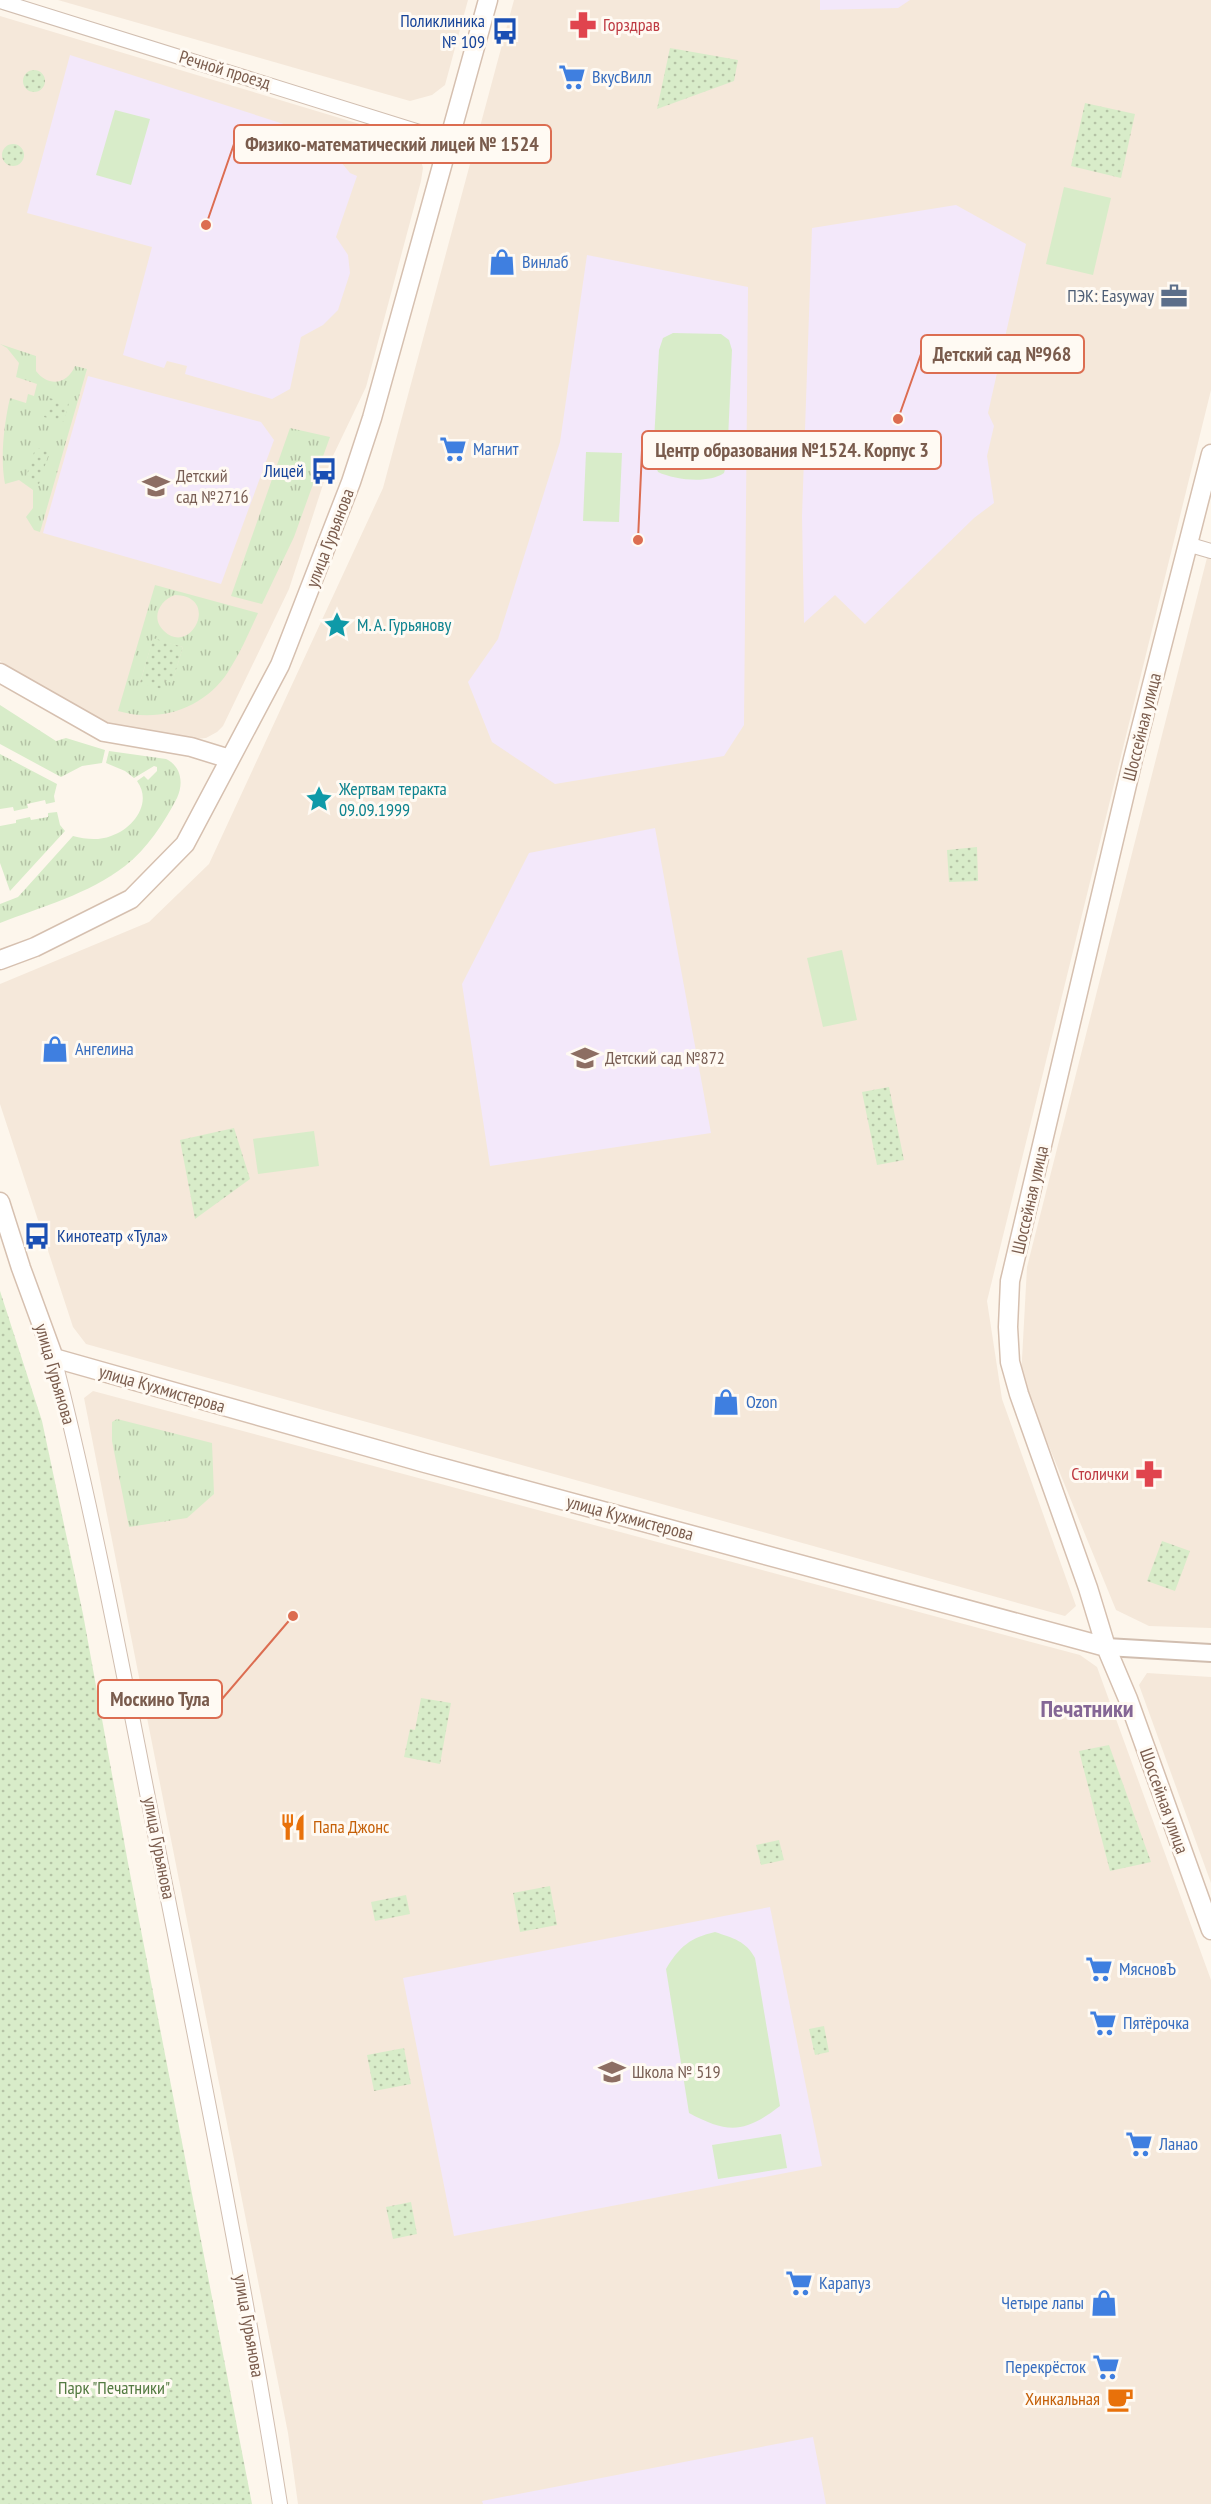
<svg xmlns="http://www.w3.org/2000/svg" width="1211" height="2504" font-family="'PT Sans Narrow',sans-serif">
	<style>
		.residential { fill: #f5e8da }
		.education { fill: #f3e8fa }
		.grass { fill: url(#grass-tufts); fill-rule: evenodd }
		.park { fill: url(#park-dots) }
		.garden { fill: #d8ecc9 }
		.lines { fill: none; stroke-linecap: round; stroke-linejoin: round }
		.minor-casing { stroke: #d1beb0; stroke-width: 16 }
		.tertiary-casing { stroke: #d1beb0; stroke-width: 20 }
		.secondary-casing { stroke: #d6c0b0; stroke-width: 21 }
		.minor { stroke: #fff; stroke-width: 14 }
		.tertiary { stroke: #fff; stroke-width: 16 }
		.secondary { stroke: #fff; stroke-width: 18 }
		.labels { text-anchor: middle; stroke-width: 6; stroke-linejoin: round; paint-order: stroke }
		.transit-label { font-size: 18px; fill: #164399; stroke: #fffaf3; text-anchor: end }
		.health-label { font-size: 18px; fill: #be3a42; stroke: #fffaf3; text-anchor: start }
		.street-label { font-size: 18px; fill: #7a5c4d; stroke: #fffaf3 }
		.shop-label { font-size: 18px; fill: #366cbe; stroke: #fffaf3; text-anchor: start }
		.service-label { font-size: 18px; fill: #4e5e75; stroke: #fffaf3; text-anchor: end }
		.education-label { font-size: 18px; fill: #785e54; stroke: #fffaf3; text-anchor: start }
		.culture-label { font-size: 18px; fill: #0d838f; stroke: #fffaf3; text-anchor: start }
		.food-label { font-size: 18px; fill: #c56008; stroke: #fffaf3; text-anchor: start }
		.park-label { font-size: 18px; fill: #537a41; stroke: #fffaf3 }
		.district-label { font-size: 24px; font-weight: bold; fill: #846695; stroke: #fffaf3 }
		.leader { fill: none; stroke: #dc6d51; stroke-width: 2 }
		.callout-dot { fill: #dc6d51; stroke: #fffaf3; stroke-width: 2 }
		.callout { fill: #fffaf3; stroke: #dc6d51; stroke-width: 2 }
		.callout-label { font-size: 20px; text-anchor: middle; font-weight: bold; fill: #7a5c4d }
	</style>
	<defs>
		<pattern id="grass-tufts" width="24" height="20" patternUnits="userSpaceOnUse" patternTransform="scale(1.5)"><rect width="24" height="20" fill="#d8ecc9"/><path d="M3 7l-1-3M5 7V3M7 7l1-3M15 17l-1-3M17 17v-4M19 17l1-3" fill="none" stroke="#b4c2a5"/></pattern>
		<pattern id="park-dots" width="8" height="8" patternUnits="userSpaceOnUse" patternTransform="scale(1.5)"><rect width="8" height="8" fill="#d8ecc9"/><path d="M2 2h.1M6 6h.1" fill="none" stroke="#b4c2a5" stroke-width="1.8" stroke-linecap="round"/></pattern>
	</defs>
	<rect width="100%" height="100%" fill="#fdf6ec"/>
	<path class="residential" d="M58 0H468L445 85 432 95 410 101Z
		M514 0H1211V390L987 1301 1002 1399 1076 1606 1065 1616 86 1344 73 1327 0 1104V984L149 922 209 864 383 488Z
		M0 16 393 134 404 139 420 157 423 168 421 181 366 387 331 460 289 589 223 726 217 732 206 738 194 739 119 729 84 713 0 661Z
		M1211 542V1628L1149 1626 1116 1610 1021 1378 1027 1267Z
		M93 1391 1080 1655 1097 1667 1211 1980V2504H298L288 2433 84 1398Z
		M1147 1673 1211 1677V1883L1139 1685Z"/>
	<path class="education" d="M820 0H910L898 8 820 10Z
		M70 55 327 138 326 144 350 173 357 176 336 237 348 255 350 273 338 310 323 325 301 337 290 389 272 399 185 374 187 366 167 361 164 368 123 355 152 247 27 213Z
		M956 205 1026 244 988 413 994 426 987 456 994 503 974 518 865 624 835 595 804 623 802 516 812 228Z
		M587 255 748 287 744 725 724 756 555 784 492 742 468 682 498 639 560 442Z
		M88 376 261 422 274 440 221 584 43 533Z
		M655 828 711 1133 490 1166 462 984 529 853Z
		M770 1907 822 2166 454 2236 403 1978Z
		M813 2437 826 2504H483L482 2501Z"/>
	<path class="grass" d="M0 344 36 356V371C48 387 67 385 75 366L87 369 40 532 34 530 26 517 33 508V490L19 480 5 484C0 459 4 424 10 398L26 403 28 394 34 396 37 384 16 377 19 363 7 348Z
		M290 428 330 437 294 537 262 604 231 596Z
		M155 585 258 613C249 633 240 653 228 672 204 709 159 723 118 711ZM175 595C221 596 191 657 164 631 150 618 160 600 175 595ZM153 639 183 647 172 682 163 680 140 683Z
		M0 705 56 741 66 738 105 750 102 763 82 766 61 777 0 744Z
		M109 751 166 759C181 766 184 783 177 798 164 823 147 849 125 866 89 894 41 907 0 923V904L18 897 73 836C85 839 98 841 111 836 133 829 153 803 137 781L144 776 148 780 157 771V767L154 766 134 778 125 771 106 763Z
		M0 754 57 784 54 796 55 802 46 804 45 800 27 804 28 808 14 811 13 807 0 809Z
		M57 812 60 825 65 831 10 891 0 863V826L16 823V820L30 817 31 820 48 817V813Z
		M117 1419 212 1443 214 1494 187 1518 129 1527 112 1441V1422Z"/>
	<path class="park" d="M670 48 738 60 734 81 657 109Z
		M23 81a11 11 0 1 1 22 0a11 11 0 1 1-22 0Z
		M1085 103 1135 114 1121 178 1071 166Z
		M2 155a11 11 0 1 1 22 0a11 11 0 1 1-22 0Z
		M49 398 69 403 64 422 44 417Z
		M41 448 50 450 39 484 25 480 35 449Z
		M153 638 183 647 172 683 163 680 161 689 140 683Z
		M977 847 978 881 949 882 947 850Z
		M889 1087 904 1160 877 1165 862 1092Z
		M234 1128 250 1179 195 1219 180 1140Z
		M0 1291 42 1421 83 1614 128 1863 252 2504H0Z
		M1162 1541 1190 1551 1175 1591 1147 1581Z
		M421 1698 451 1703 440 1764 404 1757 410 1729 415 1730Z
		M1109 1745 1151 1862 1110 1871 1079 1751Z
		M779 1840 784 1860 761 1865 756 1845Z
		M550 1886 557 1925 520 1932 513 1893Z
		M406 1895 410 1914 375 1921 371 1902Z
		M824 2026 829 2052 815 2055 809 2029Z
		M404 2048 411 2084 374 2091 367 2055Z
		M411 2202 417 2234 393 2239 386 2207Z"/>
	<path class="garden" d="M115 110 150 119 131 185 96 175Z
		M1064 187 1111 198 1093 275 1046 264Z
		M673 333 721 334 729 340 732 350 727 462 724 473C708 484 675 480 658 472L653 459 659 350 663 338Z
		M586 452 622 453 619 522 583 521Z
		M842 950 857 1020 823 1027 807 958Z
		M314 1131 319 1166 258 1174 253 1139Z
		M715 1932C733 1938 746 1941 755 1958L780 2106C745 2133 728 2134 689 2113L666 1969C680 1946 690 1938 715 1932Z
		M781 2134 787 2168 718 2179 712 2145Z"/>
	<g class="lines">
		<defs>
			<path id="minor" d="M0 1 448 141
				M1187 544 1211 551
				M54 1358C97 1527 128 1698 162 1869 204 2080 246 2291 280 2504"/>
			<path id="tertiary" d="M1106 1647 1211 1653"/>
			<path id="secondary" d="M1211 454 1133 759 1010 1281 1008 1327 1010 1362 1019 1394 1088 1588 1106 1647 1128 1699 1211 1930
				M0 673 104 732 191 747 230 759
				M0 960 35 947 131 899 185 844 280 665 351 482 372 418 488 0
				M0 1202 21 1268 54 1358 425 1463 1106 1647"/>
		</defs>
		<use href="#minor" class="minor-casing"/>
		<use href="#tertiary" class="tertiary-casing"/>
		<use href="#secondary" class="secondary-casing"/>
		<use href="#minor" class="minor"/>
		<use href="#tertiary" class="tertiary"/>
		<use href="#secondary" class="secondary"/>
	</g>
	<defs>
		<symbol id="pharmacy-bare" viewBox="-9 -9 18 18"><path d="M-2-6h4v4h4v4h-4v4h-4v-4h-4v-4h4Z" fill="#e0444e" stroke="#fffaf3" stroke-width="2.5" paint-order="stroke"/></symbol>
		<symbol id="bus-bare" viewBox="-9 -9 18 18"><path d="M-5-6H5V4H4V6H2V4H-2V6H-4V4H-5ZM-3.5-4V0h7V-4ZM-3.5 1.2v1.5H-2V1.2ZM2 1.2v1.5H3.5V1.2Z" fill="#1a4fb4" stroke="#fffaf3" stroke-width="2.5" paint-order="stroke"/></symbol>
		<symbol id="supermarket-bare" viewBox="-9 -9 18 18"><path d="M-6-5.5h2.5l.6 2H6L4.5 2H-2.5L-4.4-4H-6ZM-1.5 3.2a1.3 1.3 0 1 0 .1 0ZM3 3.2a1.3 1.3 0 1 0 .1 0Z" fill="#3f7fe0" stroke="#fffaf3" stroke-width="2.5" paint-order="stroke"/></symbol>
		<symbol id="shop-bare" viewBox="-9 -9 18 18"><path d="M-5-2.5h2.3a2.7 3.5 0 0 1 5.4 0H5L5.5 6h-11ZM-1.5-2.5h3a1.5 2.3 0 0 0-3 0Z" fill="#3f7fe0" stroke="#fffaf3" stroke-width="2.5" paint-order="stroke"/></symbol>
		<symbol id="office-bare" viewBox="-9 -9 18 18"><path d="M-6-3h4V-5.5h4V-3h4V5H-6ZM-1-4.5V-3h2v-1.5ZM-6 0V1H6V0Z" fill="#5c6f8a" stroke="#fffaf3" stroke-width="2.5" paint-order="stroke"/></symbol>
		<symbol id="school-bare" viewBox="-9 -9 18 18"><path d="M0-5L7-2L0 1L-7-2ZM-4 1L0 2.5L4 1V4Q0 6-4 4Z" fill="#8d6e63" stroke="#fffaf3" stroke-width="2.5" paint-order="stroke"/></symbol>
		<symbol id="sight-bare" viewBox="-9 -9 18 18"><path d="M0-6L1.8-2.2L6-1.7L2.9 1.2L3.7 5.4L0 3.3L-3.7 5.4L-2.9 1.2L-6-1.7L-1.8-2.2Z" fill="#0f9aa8" stroke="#fffaf3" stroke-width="2.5" paint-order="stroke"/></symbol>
		<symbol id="restaurant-bare" viewBox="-9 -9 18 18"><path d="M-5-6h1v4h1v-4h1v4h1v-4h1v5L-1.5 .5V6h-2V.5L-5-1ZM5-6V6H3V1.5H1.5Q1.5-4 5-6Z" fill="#e8710a" stroke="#fffaf3" stroke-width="2.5" paint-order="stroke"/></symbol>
		<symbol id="cafe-bare" viewBox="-9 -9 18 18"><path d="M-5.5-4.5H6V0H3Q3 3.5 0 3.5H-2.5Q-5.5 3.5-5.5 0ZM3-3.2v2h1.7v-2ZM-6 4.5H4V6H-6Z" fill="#e8710a" stroke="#fffaf3" stroke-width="2.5" paint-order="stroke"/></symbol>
	</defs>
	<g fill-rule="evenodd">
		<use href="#pharmacy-bare" x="564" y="6" width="38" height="38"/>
		<use href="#bus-bare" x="486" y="12" width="38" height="38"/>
		<use href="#supermarket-bare" x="553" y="58" width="38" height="38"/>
		<use href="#shop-bare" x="483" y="243" width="38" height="38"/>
		<use href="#office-bare" x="1155" y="277" width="38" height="38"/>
		<use href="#supermarket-bare" x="434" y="430" width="38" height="38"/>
		<use href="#bus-bare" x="305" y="452" width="38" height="38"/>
		<use href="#school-bare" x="137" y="467" width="38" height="38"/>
		<use href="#sight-bare" x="318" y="606" width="38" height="38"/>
		<use href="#sight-bare" x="300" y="780" width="38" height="38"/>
		<use href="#shop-bare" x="36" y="1030" width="38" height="38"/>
		<use href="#school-bare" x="566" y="1039" width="38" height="38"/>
		<use href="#bus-bare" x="18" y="1217" width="38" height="38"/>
		<use href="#shop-bare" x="707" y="1383" width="38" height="38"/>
		<use href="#pharmacy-bare" x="1130" y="1455" width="38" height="38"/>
		<use href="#restaurant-bare" x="274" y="1808" width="38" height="38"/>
		<use href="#supermarket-bare" x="1080" y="1950" width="38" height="38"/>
		<use href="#supermarket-bare" x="1084" y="2004" width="38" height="38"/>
		<use href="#school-bare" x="593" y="2053" width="38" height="38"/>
		<use href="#supermarket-bare" x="1120" y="2125" width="38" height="38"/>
		<use href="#supermarket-bare" x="780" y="2264" width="38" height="38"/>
		<use href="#shop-bare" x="1085" y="2284" width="38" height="38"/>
		<use href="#supermarket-bare" x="1087" y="2348" width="38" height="38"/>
		<use href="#cafe-bare" x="1101" y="2380" width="38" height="38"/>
	</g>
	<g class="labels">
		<g class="transit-label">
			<text x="485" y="27">Поликлиника<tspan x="485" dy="21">№ 109</tspan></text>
			<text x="304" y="477">Лицей</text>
			<text x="57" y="1242" text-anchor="start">Кинотеатр «Тула»</text>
		</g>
		<g class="health-label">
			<text x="603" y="31">Горздрав</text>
			<text x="1129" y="1480" text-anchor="end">Столички</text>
		</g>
		<g class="street-label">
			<text transform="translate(225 70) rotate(17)" y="6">Речной проезд</text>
			<text transform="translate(330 538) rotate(-69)" y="6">улица Гурьянова</text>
			<text transform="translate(1142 727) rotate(-76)" y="6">Шоссейная улица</text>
			<text transform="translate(1030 1200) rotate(-77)" y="6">Шоссейная улица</text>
			<text transform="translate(55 1374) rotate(74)" y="6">улица Гурьянова</text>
			<text transform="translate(162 1389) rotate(16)" y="6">улица Кухмистерова</text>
			<text transform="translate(630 1518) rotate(15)" y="6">улица Кухмистерова</text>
			<text transform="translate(1164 1801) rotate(70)" y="6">Шоссейная улица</text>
			<text transform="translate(159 1848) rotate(79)" y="6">улица Гурьянова</text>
			<text transform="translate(249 2326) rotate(80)" y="6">улица Гурьянова</text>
		</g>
		<g class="shop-label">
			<text x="592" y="83">ВкусВилл</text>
			<text x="522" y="268">Винлаб</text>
			<text x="473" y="455">Магнит</text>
			<text x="75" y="1055">Ангелина</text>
			<text x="746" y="1408">Ozon</text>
			<text x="1119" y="1975">МясновЪ</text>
			<text x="1123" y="2029">Пятёрочка</text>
			<text x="1159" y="2150">Ланао</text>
			<text x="819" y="2289">Карапуз</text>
			<text x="1084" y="2309" text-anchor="end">Четыре лапы</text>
			<text x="1086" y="2373" text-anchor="end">Перекрёсток</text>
		</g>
		<g class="service-label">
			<text x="1154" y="302">ПЭК: Easyway</text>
		</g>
		<g class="education-label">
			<text x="176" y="482">Детский<tspan x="176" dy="21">сад №2716</tspan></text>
			<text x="605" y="1064">Детский сад №872</text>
			<text x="632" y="2078">Школа № 519</text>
		</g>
		<g class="culture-label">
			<text x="357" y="631">М. А. Гурьянову</text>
			<text x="339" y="795">Жертвам теракта<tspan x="339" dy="21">09.09.1999</tspan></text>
		</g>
		<g class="food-label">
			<text x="313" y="1833">Папа Джонс</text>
			<text x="1100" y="2405" text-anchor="end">Хинкальная</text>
		</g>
		<g class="park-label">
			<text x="114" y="2394">Парк "Печатники"</text>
		</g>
		<g class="district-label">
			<text x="1087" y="1717">Печатники</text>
		</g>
	</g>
	<path class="leader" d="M206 225L234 144M898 419L921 354M638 540L642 450M293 1616L222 1699"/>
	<g class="callout-dot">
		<circle cx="206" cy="225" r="6"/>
		<circle cx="898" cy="419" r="6"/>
		<circle cx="638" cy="540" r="6"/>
		<circle cx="293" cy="1616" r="6"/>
	</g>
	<g class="callout">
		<rect x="234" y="125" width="317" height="38" rx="6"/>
		<rect x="921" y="335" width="163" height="38" rx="6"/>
		<rect x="642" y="431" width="299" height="38" rx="6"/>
		<rect x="98" y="1680" width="124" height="38" rx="6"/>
	</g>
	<g class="callout-label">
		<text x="392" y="151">Физико-математический лицей № 1524</text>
		<text x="1002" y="361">Детский сад №968</text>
		<text x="792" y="457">Центр образования №1524. Корпус 3</text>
		<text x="160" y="1706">Москино Тула</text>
	</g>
</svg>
